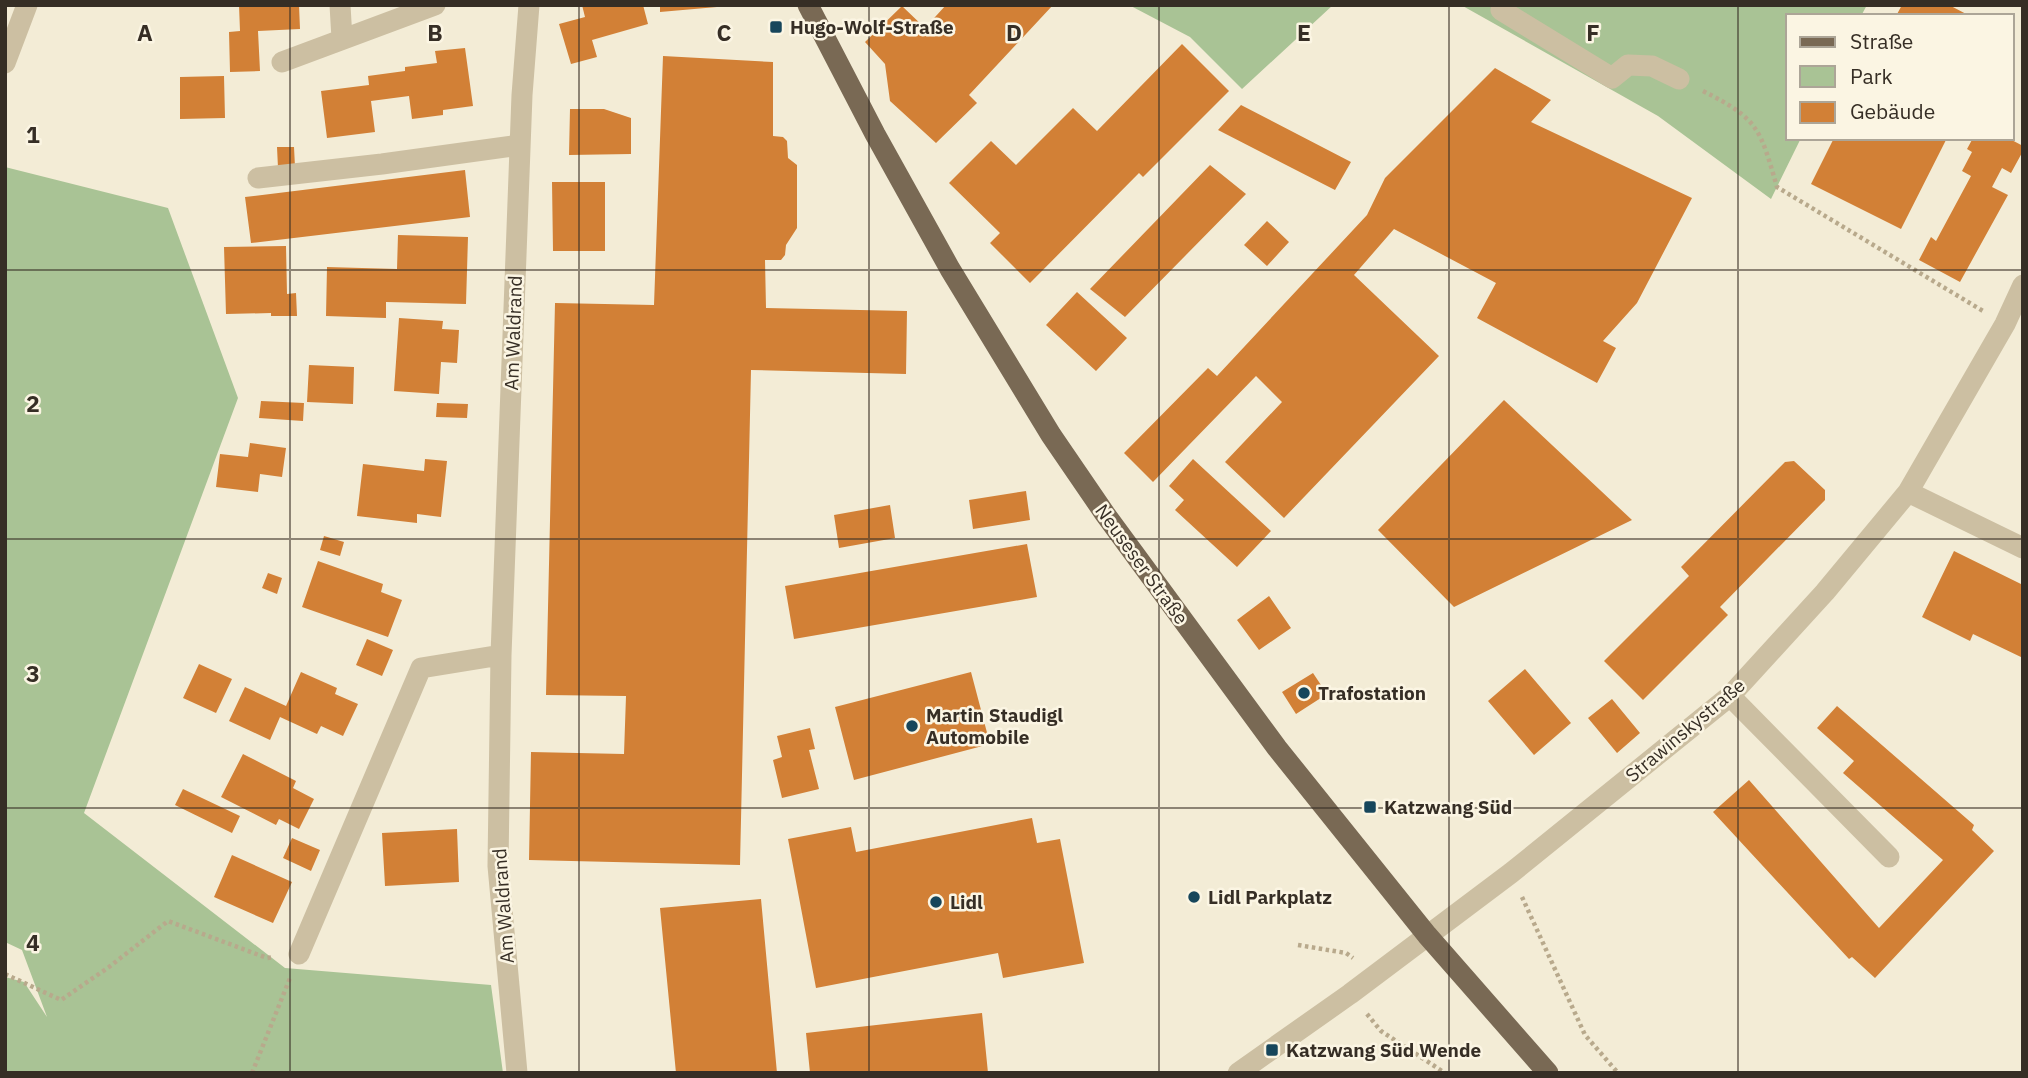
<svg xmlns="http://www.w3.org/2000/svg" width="2028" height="1078" font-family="'IBM Plex Sans',sans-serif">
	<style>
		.green { fill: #a9c395 }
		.building { fill: #d28036 }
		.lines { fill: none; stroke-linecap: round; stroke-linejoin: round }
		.path { stroke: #b8a98c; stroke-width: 4.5; stroke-dasharray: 3.5 3.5; stroke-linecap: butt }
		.minor { stroke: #ccbfa2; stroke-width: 21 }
		.major { stroke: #796954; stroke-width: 21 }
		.grid { fill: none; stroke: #362e25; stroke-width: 2; stroke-opacity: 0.55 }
		.poi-dot { fill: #17465b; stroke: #fbf5e3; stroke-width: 2.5 }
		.labels { text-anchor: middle; stroke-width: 5; stroke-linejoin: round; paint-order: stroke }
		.poi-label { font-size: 19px; font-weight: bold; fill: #362e25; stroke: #fbf5e3; text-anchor: start }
		.street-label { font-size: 19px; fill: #362e25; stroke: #fbf5e3 }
		.grid-label { font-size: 23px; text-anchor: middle; font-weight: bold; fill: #362e25; stroke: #fbf5e3; stroke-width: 5; stroke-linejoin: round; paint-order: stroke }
	</style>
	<rect width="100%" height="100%" fill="#f3ecd6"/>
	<path class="green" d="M1129 5H1333L1242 89 1190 37Z
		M1461 5H1867L1861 16H1788V138H1801L1771 199 1658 116Z
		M5 167 168 208 238 398 84 813 285 968 491 985 503 1073H5V977L24 982 47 1017 22 950 5 942Z"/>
	<path class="building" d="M239 5H299L300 29 258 31 260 71 230 72 229 32 240 31Z
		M582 5H643L648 24 592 40 597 57 571 64 559 24 585 17Z
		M660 5H717V7L660 12Z
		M946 5H1053L969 95 977 103 936 143 890 101 885 64 865 42 902 6 925 28Z
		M1902 5H1949L1970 16H1896Z
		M1182 44 1229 91 1143 177 1139 173 1030 283 990 243 1000 233 949 183 991 141 1016 165 1073 108 1097 131Z
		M465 48 473 106 443 110V115L412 119 409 96 371 101 375 132 327 138 321 91 369 85 368 76 405 71V67L437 63 435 51Z
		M663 56 773 62V136L783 137 787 141 788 158 797 165V228L786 245 785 255 781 260H765L766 308 907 311 906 374 751 370 740 865 529 860 531 752 624 754 626 696 546 695 555 303 654 305Z
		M1495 68 1551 100 1531 122 1692 198 1637 303 1603 341 1616 348 1597 383 1477 318 1496 283 1394 229 1354 275 1439 356 1284 518 1225 462 1282 402 1256 376 1153 482 1124 453 1208 368 1217 376 1367 215 1385 178Z
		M224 76 225 118 180 119V77Z
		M1241 105 1351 162 1335 190 1218 130Z
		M570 109H604L631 118V154L569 155Z
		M1834 138H1947L1901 229 1811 184Z
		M1973 138H2008L2023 146V151L2011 173 2002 168 1992 187 2008 195 1960 282 1919 260 1931 237 1936 241 1971 176 1962 171 1972 152 1967 149Z
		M277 147H294L295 167 278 168Z
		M1210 165 1246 194 1125 317 1090 289Z
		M465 170 470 217 251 243 245 197Z
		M552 182H605V251H553Z
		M1267 221 1289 242 1267 266 1244 245Z
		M398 235 468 237 466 304 386 302V318L326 316 327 267 397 269Z
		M286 246 287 294 296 293 297 316H271V313L226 314 224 247Z
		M1077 292 1127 338 1096 371 1046 325Z
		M399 318 443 321 442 329 459 330 457 363 441 362 439 394 394 391Z
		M309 365 354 367 353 404 307 402Z
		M1504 400 1632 520 1454 607 1378 530Z
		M261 401 304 403 303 421 259 418Z
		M437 403 468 404 467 418 436 417Z
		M250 443 286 448 282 477 260 474 258 492 216 487 220 454 248 457Z
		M425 459 447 461 441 517 417 514V523L357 516 363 464 424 471Z
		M1193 459 1271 531 1237 567 1175 510 1184 500 1169 486Z
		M1794 461 1825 490V500L1720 607 1728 615 1643 700 1604 661 1689 576 1681 567 1785 462Z
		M1026 491 1030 520 973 529 969 500Z
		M890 505 895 538 839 548 834 515Z
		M324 536 344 542 340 556 320 550Z
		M1027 544 1037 597 794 639 785 586Z
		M1954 551 2023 585V658L1973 634 1970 641 1922 617Z
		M318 561 383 584 381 592 402 600 388 637 302 607Z
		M268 573 282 578 277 594 262 588Z
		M1269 596 1291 628 1259 650 1237 620Z
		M367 639 393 650 382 676 356 665Z
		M199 664 232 679 216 713 183 698Z
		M1525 669 1571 723 1534 755 1488 701Z
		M301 672 337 688 335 694 358 704 343 736 321 726 317 734 280 717 270 740 229 721 245 687 286 706Z
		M971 672 990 744 854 780 835 707Z
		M1313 673 1327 694 1296 714 1282 692Z
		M1612 699 1640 733 1617 753 1588 718Z
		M1837 706 1974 825 1972 830 1994 851 1875 978 1852 957 1849 959 1713 812 1749 780 1879 928 1943 860 1843 773 1854 761 1817 728Z
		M810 728 815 749 809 750 819 789 782 798 773 760 782 757 777 736Z
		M243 754 296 781 293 788 314 799 299 829 279 819 276 825 221 797Z
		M183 789 240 816 232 833 175 805Z
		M1032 818 1037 843 1060 839 1084 963 1003 978 998 953 816 988 788 839 851 827 856 852Z
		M457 829 459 882 385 886 382 833Z
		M292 838 320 850 311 871 283 858Z
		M232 855 292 882 273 923 214 897Z
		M761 899 777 1073H676L660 908Z
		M982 1013 988 1073H810L806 1033Z"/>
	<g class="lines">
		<path class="path" d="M1703 91C1759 119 1760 129 1777 187L1983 311
			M1522 897 1585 1035 1618 1073
			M1298 945 1346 953 1353 958
			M5 974 61 1000 109 967 168 921 267 958 274 957
			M1367 1014 1381 1031 1445 1073
			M252 1073 290 978"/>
		<path class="minor" d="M340 5 342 39
			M1503 5 1501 10 1612 78 1628 65 1652 66 1679 79
			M282 62 435 5
			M5 63 27 5
			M258 178 382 164 520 145
			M1908 492 2023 548
			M1730 696 1889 857
			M299 954 421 668 501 655
			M517 1073 498 866 501 655 522 95 529 5
			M1238 1073 1350 994 1511 873 1730 696 1825 592 1908 492 2005 324 2023 285"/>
		<path class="major" d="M808 5 875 134 950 269 1051 435 1105 514 1277 748 1427 935 1548 1073"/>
	</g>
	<path class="grid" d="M290 5V1073M579 5V1073M869 5V1073M1159 5V1073M1449 5V1073M1738 5V1073M5 270H2023M5 539H2023M5 808H2023"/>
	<g class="poi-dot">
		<rect x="769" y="20" width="14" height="14" rx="3.5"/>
		<circle cx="1304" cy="693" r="7"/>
		<circle cx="912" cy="726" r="7"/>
		<rect x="1363" y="800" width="14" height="14" rx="3.5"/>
		<circle cx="1194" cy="897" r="7"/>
		<circle cx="936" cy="902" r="7"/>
		<rect x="1265" y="1043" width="14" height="14" rx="3.5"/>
	</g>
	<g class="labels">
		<g class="poi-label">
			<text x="790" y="34">Hugo-Wolf-Straße</text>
			<text x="1318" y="700">Trafostation</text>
			<text x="926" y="722">Martin Staudigl<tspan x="926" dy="22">Automobile</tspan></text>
			<text x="1384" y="814">Katzwang Süd</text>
			<text x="1208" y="904">Lidl Parkplatz</text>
			<text x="950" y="909">Lidl</text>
			<text x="1286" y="1057">Katzwang Süd Wende</text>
		</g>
		<g class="street-label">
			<text transform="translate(513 333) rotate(-88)" y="7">Am Waldrand</text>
			<text transform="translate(1142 564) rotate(54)" y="7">Neuseser Straße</text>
			<text transform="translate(1685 730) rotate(-40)" y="7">Strawinskystraße</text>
			<text transform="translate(503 906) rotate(-94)" y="7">Am Waldrand</text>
		</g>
	</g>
	<g class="grid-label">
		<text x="145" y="41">A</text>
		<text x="435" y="41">B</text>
		<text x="724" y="41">C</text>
		<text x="1014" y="41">D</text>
		<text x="1304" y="41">E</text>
		<text x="1593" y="41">F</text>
		<text x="33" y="143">1</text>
		<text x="33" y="412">2</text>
		<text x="33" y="682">3</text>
		<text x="33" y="951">4</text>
	</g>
	<rect width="2028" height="1078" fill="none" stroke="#362e25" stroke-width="14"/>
	<rect x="1786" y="14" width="228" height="126" fill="#fbf5e3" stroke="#aca597" stroke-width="2"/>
	<rect x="1800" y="37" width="35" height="10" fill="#796954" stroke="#aca597" stroke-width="2"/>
	<text x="1850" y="49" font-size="21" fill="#362e25">Straße</text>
	<rect x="1800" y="66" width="35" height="21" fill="#a9c395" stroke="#aca597" stroke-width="2"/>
	<text x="1850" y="84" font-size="21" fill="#362e25">Park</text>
	<rect x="1800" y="102" width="35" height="21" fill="#d28036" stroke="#aca597" stroke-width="2"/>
	<text x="1850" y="119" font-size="21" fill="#362e25">Gebäude</text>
</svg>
